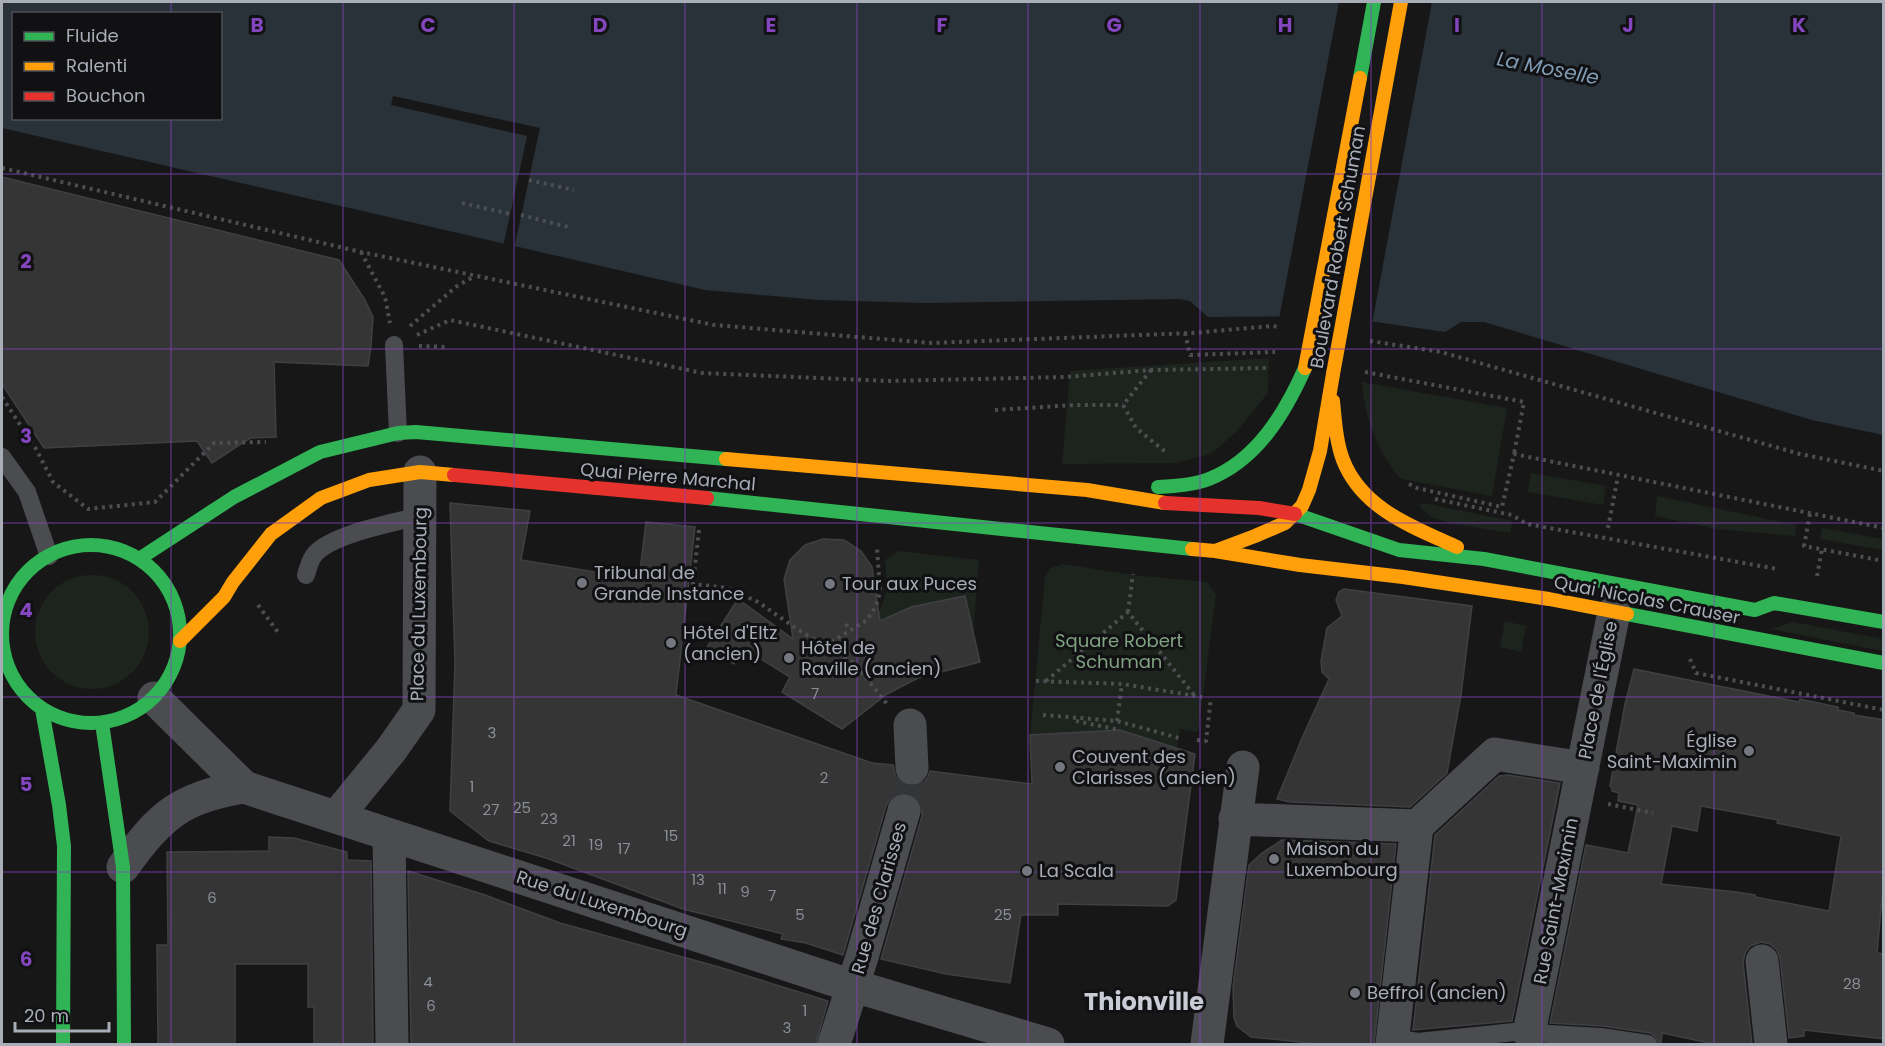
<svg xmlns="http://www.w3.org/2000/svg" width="1885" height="1046" font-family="Poppins,sans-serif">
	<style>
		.green { fill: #1d241e }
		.water { fill: #2a3239; fill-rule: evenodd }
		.pier { fill: #171717 }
		.building { fill: #353536; stroke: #3f4043; stroke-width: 1.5; fill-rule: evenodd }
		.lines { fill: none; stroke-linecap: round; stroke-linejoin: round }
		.street-tunnel { stroke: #343537; stroke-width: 33; stroke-dasharray: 33 16; stroke-linecap: butt }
		.path { stroke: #4d4e52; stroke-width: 4; stroke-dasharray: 3 4.5; stroke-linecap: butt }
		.lane { stroke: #4b4c50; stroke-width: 18 }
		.street { stroke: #4b4c50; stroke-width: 33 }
		.fast { stroke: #30b455; stroke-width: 14 }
		.slow { stroke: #ff9f0a; stroke-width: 14 }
		.jam { stroke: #e5322d; stroke-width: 14 }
		.fast-bridge { stroke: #30b455; stroke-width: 14 }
		.slow-bridge { stroke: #ff9f0a; stroke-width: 14 }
		.grid { fill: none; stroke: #8446be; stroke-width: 1.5; stroke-opacity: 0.55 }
		.poi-dot { fill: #757880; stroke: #111113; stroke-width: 2 }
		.labels { text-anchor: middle; stroke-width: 6; stroke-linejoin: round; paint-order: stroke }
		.number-label { font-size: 15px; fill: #8b8f98 }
		.street-label { font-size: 18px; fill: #a8adb8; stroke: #111113 }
		.poi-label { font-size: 18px; fill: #a8adb8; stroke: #111113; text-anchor: start }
		.park-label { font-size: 18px; fill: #7fa381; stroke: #111113 }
		.water-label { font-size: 20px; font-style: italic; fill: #7f9bb3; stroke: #111113 }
		.district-label { font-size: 24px; font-weight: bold; fill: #c9ccd4; stroke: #111113 }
		.grid-label { font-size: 20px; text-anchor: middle; font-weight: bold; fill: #8446be; stroke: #111113; stroke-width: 6; stroke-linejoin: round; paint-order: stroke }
	</style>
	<rect width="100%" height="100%" fill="#171717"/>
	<path class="green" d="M1269 358 1268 393 1236 432 1211 454 1175 463 1062 464 1070 371Z
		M1362 382 1507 408 1492 496 1401 479C1377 451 1365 419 1362 382Z
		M1531 473 1606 486 1603 505 1528 492Z
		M1657 496 1796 525 1795 536 1716 529 1655 516Z
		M1423 503 1512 521 1510 533 1450 523 1431 517 1419 506Z
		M1822 528 1883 539V550L1820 539Z
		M899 551 979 560 973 635 911 607 875 623 887 591 885 560Z
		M1063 564 1133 575 1207 582 1216 595 1198 732 1180 729 1177 748 1120 730 1030 735 1045 577 1051 568Z
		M35 632a57 57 0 1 1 114 0a57 57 0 1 1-114 0Z
		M1505 621 1526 626 1521 652 1500 647Z
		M1793 622 1883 639V651L1771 629Z"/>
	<path class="water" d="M2 2H1883V435L1812 420 1484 322H1461L1445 332 1335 316 1208 317 1190 301 1180 299 926 303 819 300 705 290 2 128ZM14 14H220V118H14Z"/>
	<path class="pier" d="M1339 2H1432L1372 324 1335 319H1279Z
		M393 96 540 128 514 249 503 247 527 136 391 105Z"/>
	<path class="building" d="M2 177 339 260 365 300 373 317 371 346 368 366 274 362 276 437 250 438 212 463 197 441 44 448 2 384Z
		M450 503 530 511 521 560 639 579 646 522 695 527 676 695 872 763 893 765 896 778 904 785 913 787 922 784 928 777 930 771 1032 784 1030 735 1120 730 1195 754 1176 900 1168 906 1058 904V915H1021L1010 983 946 974 881 959 922 816V807L918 798 909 793H900L891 797 886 806 843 955 806 943 781 939 783 934 683 909 549 859 489 841 450 811 455 663Z
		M823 539 844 540 861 551 872 567 880 621 911 607 965 596 980 662 918 678 887 694 842 729 782 692 790 677 743 648 734 664 707 647 738 599 793 639 784 579 790 560 805 545Z
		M1344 589 1472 606 1461 695 1447 773 1410 807 1290 802 1277 799 1302 738 1329 679 1322 672 1321 661 1327 628 1342 616 1336 600 1339 592Z
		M1634 669 1799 702 1800 699 1838 707V710L1854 713V715L1884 720V898H1882L1877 953 1884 954V1039L1804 1030V1036L1789 1038 1780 958 1777 950 1770 944 1761 942 1750 946 1745 953 1743 962 1752 1044H1714L1662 1033 1661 1044H1659L1655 1036 1650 1033 1602 1026 1550 1023 1586 845 1628 853 1638 805 1618 801 1619 793 1612 791V788L1610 786 1625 704ZM1701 806 1778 820 1777 823 1841 836 1829 911 1755 897V895L1736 892 1661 884 1672 826 1697 831Z
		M1508 775 1560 783 1512 1021 1413 1030 1435 835 1499 776Z
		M269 837 294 838 347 852V860L371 861 373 1044H314V1007H308V964H235V1044H158L157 945H168L167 852 269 851Z
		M1282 840 1396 844 1374 1044H1318L1272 1039 1251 1037 1237 1026 1234 1018 1233 987 1249 865 1262 853Z
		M408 871 485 895 560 923 719 967 828 1001 816 1044H411Z"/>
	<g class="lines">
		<path class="street-tunnel" d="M904 811 912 768"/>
		<path class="path" d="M2 168 361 252 714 325 931 343 1192 333 1272 326 1280 327
			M529 180 574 190
			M462 203 510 214
			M521 215 568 227
			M361 252 385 297 390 323
			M410 326 457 286 475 276
			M1185 333 1190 355 1275 352
			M417 335 450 320 702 373 888 381 1065 377 1151 370 1270 368
			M1370 341 1441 352 1800 454 1884 471
			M419 346 448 347
			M1151 370 1123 405 1136 428 1168 454
			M1365 372 1524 402 1514 454
			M2 397 36 449 53 482 88 509 155 502 214 443 266 442
			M995 410 1075 405H1123
			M1409 484 1417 488 1502 507 1514 454 1884 528
			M1435 499 1512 515 1527 524 1777 569
			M1810 514 1804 546 1884 561
			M1608 528 1618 476
			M699 530 693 584 728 588 758 602 797 629 855 664 887 704
			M1817 576 1822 549
			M258 605 280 635
			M1128 612 1133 574
			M846 624 850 630
			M825 646 867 620 876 606 880 592 877 548
			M1690 659 1696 673 1884 710
			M1036 681 1122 684 1202 697
			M1046 681 1128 612 1194 695
			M1043 715 1117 721 1179 738
			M1076 721 1120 730
			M1117 721 1122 684
			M1197 740 1206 741 1211 698
			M1608 804 1653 813"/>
		<path class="lane" d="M394 345 398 433
			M2 457 27 492 49 556
			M306 575C308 569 310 559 315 554 333 534 393 523 420 516
			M1393 1038 1418 1042 1514 1032 1601 1037 1648 1044"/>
		<path class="street" d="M154 698 244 787 834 980 1048 1044
			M910 725 912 768
			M337 816 391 750 419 710 420 472
			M1235 819 1417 826 1495 754 1583 768
			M389 835 392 1044
			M123 867C160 816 180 797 244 787
			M1762 961 1771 1044
			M1529 1033 1614 612
			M834 1044 862 957 904 811
			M1207 1044 1243 767
			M1392 1044 1417 826"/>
		<path class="fast" d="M1158 487C1175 486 1193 485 1209 479 1257 460 1285 413 1305 368
			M707 498 1192 549
			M1295 514 1399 550 1484 559 1755 610 1774 603 1884 622
			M2 634a89 89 0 1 1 178 0a89 89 0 1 1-178 0Z
			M139 559 234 497 320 452 398 433 416 432 726 459
			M1627 614 1884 663
			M42 709 59 805 64 846 63 1044
			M102 723 123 867 124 1044"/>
		<path class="slow" d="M1333 401C1335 421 1336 441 1343 460 1362 509 1413 527 1457 547
			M726 459 1087 490 1165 503
			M1192 549 1215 551 1255 536 1285 523 1302 506 1309 490 1320 451 1333 374
			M1215 551 1300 565 1403 577 1549 599 1627 614
			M180 641 224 597 233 582 271 534 321 498 369 480 420 472 454 475"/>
		<path class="jam" d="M454 475 707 498
			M1165 503 1259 508 1295 514"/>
		<path class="fast-bridge" d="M1360 78 1374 2"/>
		<path class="slow-bridge" d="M1305 368 1360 78
			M1333 374 1401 2"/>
	</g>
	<path class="grid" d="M171 2V14M343 2V1044M514 2V1044M685 2V1044M857 2V1044M1028 2V1044M1200 2V1044M1371 2V1044M1542 2V1044M1714 2V1044M171 118V1044M2 174H1884M2 349H1884M2 523H1884M2 697H1884M2 872H1884"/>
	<g class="poi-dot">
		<circle cx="582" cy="583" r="6"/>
		<circle cx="830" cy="584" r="6"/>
		<circle cx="671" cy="643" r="6"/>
		<circle cx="789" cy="658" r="6"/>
		<circle cx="1749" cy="751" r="6"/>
		<circle cx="1060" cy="767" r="6"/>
		<circle cx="1274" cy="859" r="6"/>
		<circle cx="1027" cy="871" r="6"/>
		<circle cx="1355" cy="993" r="6"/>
	</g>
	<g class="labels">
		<g class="number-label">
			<text x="815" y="699">7</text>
			<text x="492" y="738">3</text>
			<text x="824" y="783">2</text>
			<text x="472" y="792">1</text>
			<text x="522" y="813">25</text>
			<text x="491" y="815">27</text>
			<text x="549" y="824">23</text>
			<text x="671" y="841">15</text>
			<text x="569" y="846">21</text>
			<text x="596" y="850">19</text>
			<text x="624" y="854">17</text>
			<text x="698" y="885">13</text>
			<text x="722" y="894">11</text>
			<text x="745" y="897">9</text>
			<text x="772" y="901">7</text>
			<text x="212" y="903">6</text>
			<text x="800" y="920">5</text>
			<text x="1003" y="920">25</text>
			<text x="428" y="987">4</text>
			<text x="1852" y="989">28</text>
			<text x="431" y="1011">6</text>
			<text x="805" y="1016">1</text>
			<text x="787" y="1033">3</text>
		</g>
		<g class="street-label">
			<text transform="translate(1338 247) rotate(-80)" y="6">Boulevard Robert Schuman</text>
			<text transform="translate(668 477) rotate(5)" y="6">Quai Pierre Marchal</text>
			<text transform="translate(1647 600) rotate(11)" y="6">Quai Nicolas Crauser</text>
			<text transform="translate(419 604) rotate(-89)" y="6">Place du Luxembourg</text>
			<text transform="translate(1598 690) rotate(-79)" y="6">Place de l'Église</text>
			<text transform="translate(879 898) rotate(-74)" y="6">Rue des Clarisses</text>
			<text transform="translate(1556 901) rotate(-79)" y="6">Rue Saint-Maximin</text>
			<text transform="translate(602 904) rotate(18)" y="6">Rue du Luxembourg</text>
		</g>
		<g class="poi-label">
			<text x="594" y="579">Tribunal de<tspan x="594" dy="21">Grande Instance</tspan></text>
			<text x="842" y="590">Tour aux Puces</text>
			<text x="683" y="639">Hôtel d'Eltz<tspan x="683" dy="21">(ancien)</tspan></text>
			<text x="801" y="654">Hôtel de<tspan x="801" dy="21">Raville (ancien)</tspan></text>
			<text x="1737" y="747" text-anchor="end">Église<tspan x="1737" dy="21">Saint-Maximin</tspan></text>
			<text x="1072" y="763">Couvent des<tspan x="1072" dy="21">Clarisses (ancien)</tspan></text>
			<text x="1286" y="855">Maison du<tspan x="1286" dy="21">Luxembourg</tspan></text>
			<text x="1039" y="877">La Scala</text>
			<text x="1367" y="999">Beffroi (ancien)</text>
		</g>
		<g class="park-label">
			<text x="1119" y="647">Square Robert<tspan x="1119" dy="21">Schuman</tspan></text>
		</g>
		<g class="water-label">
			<text transform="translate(1548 68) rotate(11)" y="7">La Moselle</text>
		</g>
		<g class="district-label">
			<text x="1144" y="1010">Thionville</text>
		</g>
	</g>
	<g class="grid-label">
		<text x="257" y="32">B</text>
		<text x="428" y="32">C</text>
		<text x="600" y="32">D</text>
		<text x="771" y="32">E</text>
		<text x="942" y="32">F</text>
		<text x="1114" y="32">G</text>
		<text x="1285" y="32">H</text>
		<text x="1457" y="32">I</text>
		<text x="1628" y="32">J</text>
		<text x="1799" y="32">K</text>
		<text x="26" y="268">2</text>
		<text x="26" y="443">3</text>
		<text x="26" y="617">4</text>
		<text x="26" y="791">5</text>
		<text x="26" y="966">6</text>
	</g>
	<rect width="1885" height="1046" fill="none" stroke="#a8adb8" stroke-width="6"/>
	<rect x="12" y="12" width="210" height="108" fill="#111113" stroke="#4d4f55" stroke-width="1.5"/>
	<rect x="24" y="32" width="30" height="9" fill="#30b455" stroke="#4d4f55" stroke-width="1.5"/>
	<text x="66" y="42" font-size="18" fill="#a8adb8">Fluide</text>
	<rect x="24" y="62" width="30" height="9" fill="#ff9f0a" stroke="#4d4f55" stroke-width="1.5"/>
	<text x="66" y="72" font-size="18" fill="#a8adb8">Ralenti</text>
	<rect x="24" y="92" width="30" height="9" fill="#e5322d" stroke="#4d4f55" stroke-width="1.5"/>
	<text x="66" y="102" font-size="18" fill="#a8adb8">Bouchon</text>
	<path d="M15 1022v9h94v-9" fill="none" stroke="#a8adb8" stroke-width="3"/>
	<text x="24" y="1022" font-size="18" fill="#a8adb8" stroke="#111113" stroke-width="4.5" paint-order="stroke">20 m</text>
</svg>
